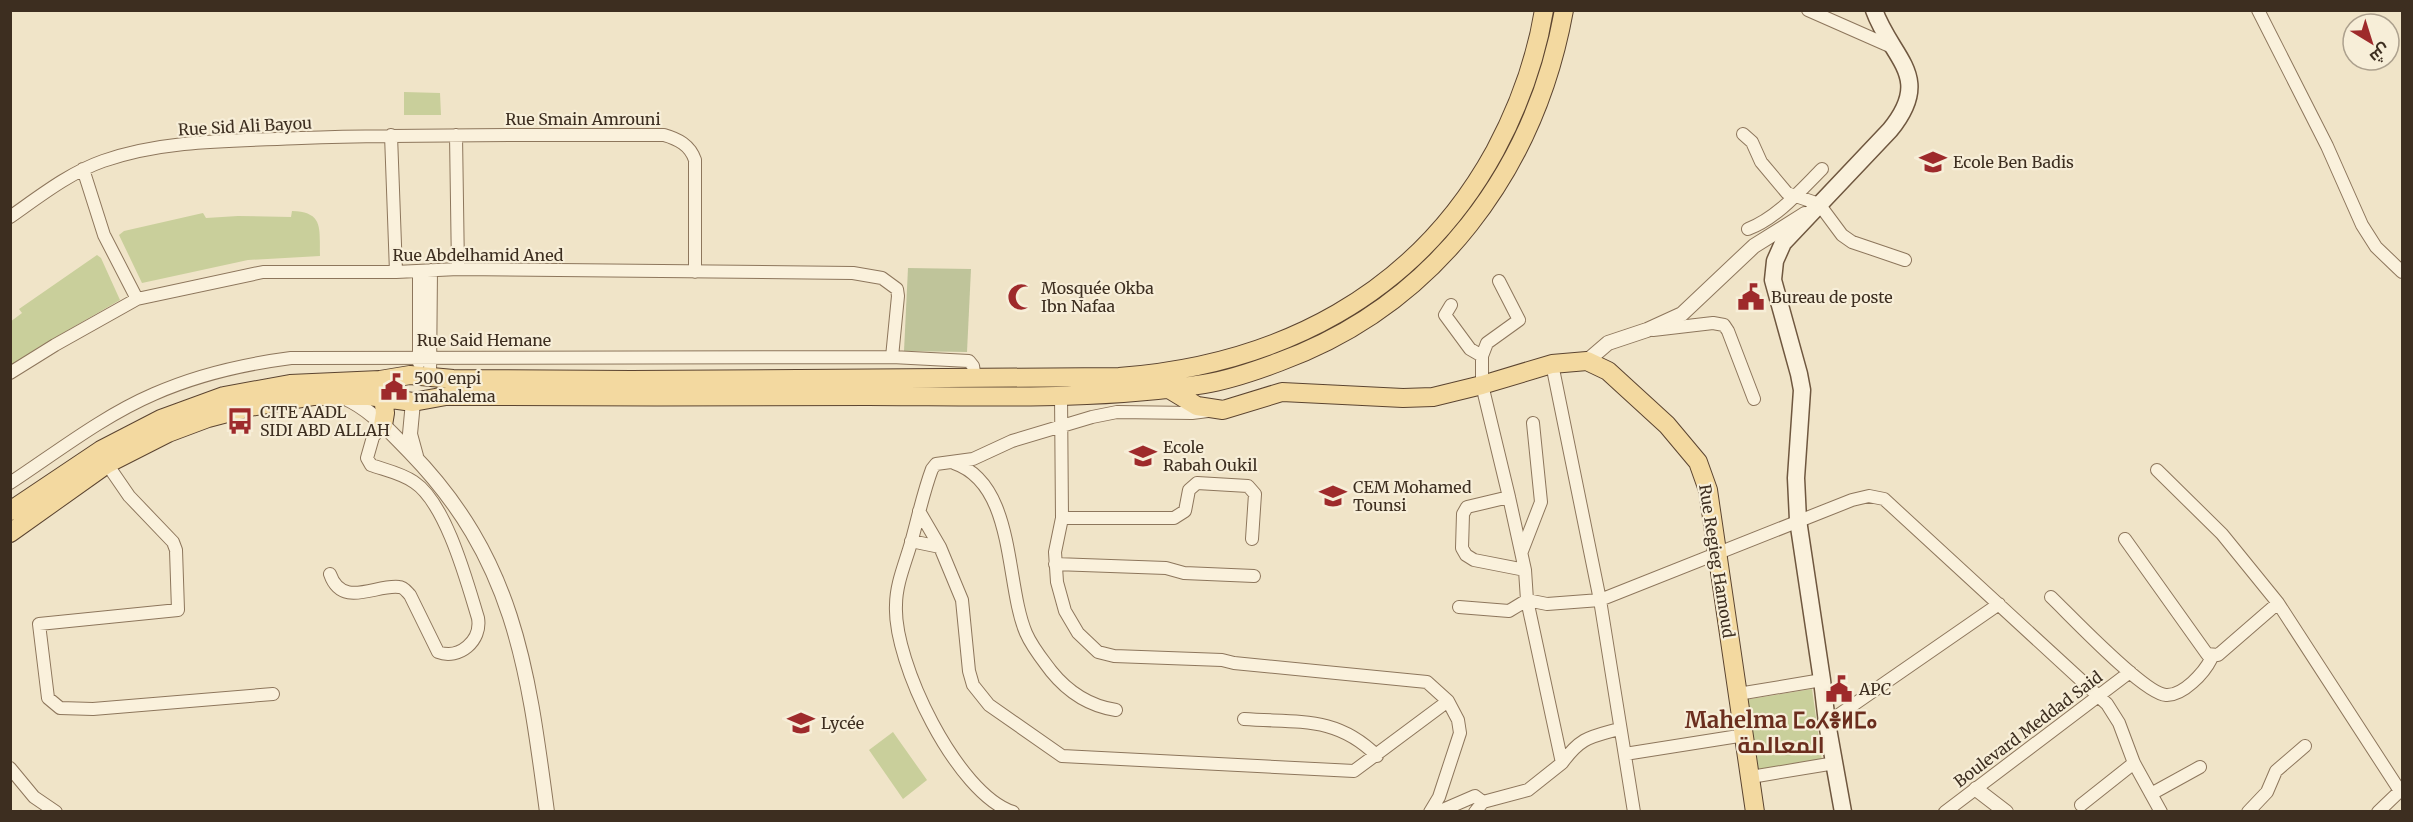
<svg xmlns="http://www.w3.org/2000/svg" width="2413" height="822" font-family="Merriweather,Cairo,'Noto Sans Tifinagh',serif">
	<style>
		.green { fill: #c9cf9b }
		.cemetery { fill: #bfc49a }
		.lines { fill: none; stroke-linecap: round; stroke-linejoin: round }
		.minor-casing { stroke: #8d765c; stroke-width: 14 }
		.tertiary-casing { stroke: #8d765c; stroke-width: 16 }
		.secondary-casing { stroke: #6f573f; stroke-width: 19 }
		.primary-casing { stroke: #5b4430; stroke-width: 20 }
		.minor { stroke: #faf1dc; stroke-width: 12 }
		.tertiary { stroke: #faf1dc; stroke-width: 14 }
		.secondary { stroke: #faf1dc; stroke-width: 16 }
		.primary { stroke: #f3d9a0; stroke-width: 18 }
		.labels { text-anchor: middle; stroke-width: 4.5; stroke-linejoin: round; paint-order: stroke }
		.street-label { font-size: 16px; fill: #3d2e20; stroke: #f7eed8 }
		.poi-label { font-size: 16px; fill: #3d2e20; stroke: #f7eed8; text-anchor: start }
		.district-label { font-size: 22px; font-weight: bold; fill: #6b2e1e; stroke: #f7eed8 }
	</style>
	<rect width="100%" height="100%" fill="#f0e4c8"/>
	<path class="green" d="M404 92 440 93 441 115H404Z
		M292 211C325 212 319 230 320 256L248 260 142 283 119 235 124 231 203 213 206 218 238 216 291 217Z
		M97 255 101 258 120 300 37 348 11 366 10 322 22 313 19 309Z
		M1812 689 1822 760 1754 770 1744 700Z
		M893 732 927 780 903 799 869 750Z"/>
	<path class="cemetery" d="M908 268 971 269 967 352 904 351Z"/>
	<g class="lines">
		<defs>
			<path id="minor" d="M1808 10 1892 47
				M2258 10 2327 146 2362 225 2376 247 2402 272
				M1743 134 1752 142 1761 162 1787 193 1819 204 1842 235 1852 242 1905 260
				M391 135 396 272
				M456 135 458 269
				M83 169 104 235 137 299
				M10 217C40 196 69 173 103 161 166 139 236 141 301 138 422 134 543 135 664 135 678 139 690 145 695 160V272
				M1748 229C1777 218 1801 190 1822 169
				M1451 305 1445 315 1470 349 1482 356V385L1509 497 1467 507 1463 514 1462 548 1466 555 1474 560 1525 570 1527 600 1562 763 1528 790 1483 802 1475 812
				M1653 330 1713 323 1724 325 1728 331 1754 399
				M1482 356 1487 343 1519 320 1499 281
				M419 363V271
				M1552 364 1600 600 1634 812
				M10 373 55 345 137 299 263 272H396L458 269 853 273 882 278 897 289 898 296 892 357
				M430 376 431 270
				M1061 395 1062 518 1055 552 1057 582 1065 611 1078 633 1098 652 1114 656 1222 660 1234 663 1427 682 1448 701 1458 720 1460 733 1439 797 1430 812
				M954 463C1016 484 1005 584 1026 633 1032 647 1042 659 1051 671 1068 692 1089 706 1116 710
				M107 464 129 496 173 542 176 550 178 610 39 624 48 698 60 708 93 709 273 694
				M2157 470 2222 534 2278 603 2400 791
				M10 483C57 452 103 416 154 394 197 375 245 364 291 358L892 357 969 361 973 366 975 378
				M1509 497 1525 570
				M1062 518H1174L1185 511 1189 490 1197 483 1248 486 1255 494 1252 539
				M2125 539 2207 654 2218 655 2278 603
				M911 541 940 547 919 511
				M940 547 962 600 969 671 973 685 989 705 1062 756 1354 771 1448 701
				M1522 551 1541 502 1533 423
				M1055 564 1166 568 1184 573 1254 576
				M330 574C342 609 376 584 399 587 404 587 407 592 410 595L438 652C459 660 482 641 478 618 467 582 446 503 414 482 401 473 385 470 371 465L367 458 373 437 383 425
				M2051 597C2070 615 2144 694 2166 695 2183 696 2204 673 2211 659L2207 654
				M1459 607 1509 611 1527 600 1547 604 1600 600 1852 500 1869 496 1884 499 2107 704 2119 723 2134 763 2161 812
				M1738 694 1822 680
				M1244 719C1297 723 1336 715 1377 756
				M1827 723 1999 604
				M1625 754 1745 735
				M1562 763C1581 737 1590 737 1619 729
				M10 768 34 797 56 812
				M1751 777 1835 763
				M2151 794 2200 767
				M2081 805 2134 763
				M1013 812C957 794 893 662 896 605 896 584 905 564 911 543 918 518 923 493 932 469L936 464 973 459 1012 441 1092 417 1117 412 1192 413 1208 411
				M1438 812 1475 796 1483 802
				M1945 812 2130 672
				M2248 812 2267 792 2276 771 2305 746
				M2378 812 2402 789"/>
			<path id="tertiary" d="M1587 361 1608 343 1647 330 1682 314 1754 246 1805 214
				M343 397C371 409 389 431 410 452 515 560 528 669 547 812
				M413 402 410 434 416 456
				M1976 789 2006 812"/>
			<path id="secondary" d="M1843 812 1827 723 1822 680 1798 520 1796 478 1802 390 1799 374 1773 280 1775 261 1783 243 1890 130C1934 76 1892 60 1874 10"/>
			<path id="primary" d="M1164 386 1197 406 1223 410 1282 392 1403 398 1433 397 1482 385 1552 364 1587 361 1608 371 1667 425 1698 462 1708 490 1755 812
				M382 388 385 413 383 425
				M10 511 101 450 161 419 224 396 290 384 380 380 410 375 453 379 631 380 1119 377C1279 365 1416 295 1495 151 1518 108 1536 59 1544 10
				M10 533 107 464 168 433 208 418 250 407 314 396H369L413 402 446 396C587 397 727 396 868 396 977 396 1096 401 1204 384 1229 380 1255 371 1279 362 1435 305 1535 170 1564 10"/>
		</defs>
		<use href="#minor" class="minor-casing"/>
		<use href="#tertiary" class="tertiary-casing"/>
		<use href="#secondary" class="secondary-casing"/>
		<use href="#primary" class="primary-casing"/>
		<use href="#minor" class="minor"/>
		<use href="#tertiary" class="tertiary"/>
		<use href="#secondary" class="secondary"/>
		<use href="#primary" class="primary"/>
	</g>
	<defs>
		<symbol id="school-bare" viewBox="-9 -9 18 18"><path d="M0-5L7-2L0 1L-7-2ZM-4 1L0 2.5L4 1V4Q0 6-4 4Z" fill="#9e2a2b" stroke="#f7eed8" stroke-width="2.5" paint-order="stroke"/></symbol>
		<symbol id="mosque-bare" viewBox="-9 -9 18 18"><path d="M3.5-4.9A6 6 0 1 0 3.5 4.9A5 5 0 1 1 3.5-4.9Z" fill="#9e2a2b" stroke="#f7eed8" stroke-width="2.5" paint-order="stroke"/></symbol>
		<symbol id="civic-bare" viewBox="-9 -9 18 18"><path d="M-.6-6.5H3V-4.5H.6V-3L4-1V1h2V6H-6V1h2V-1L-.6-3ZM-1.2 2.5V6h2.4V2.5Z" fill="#9e2a2b" stroke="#f7eed8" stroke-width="2.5" paint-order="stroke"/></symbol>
		<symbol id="bus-bare" viewBox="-9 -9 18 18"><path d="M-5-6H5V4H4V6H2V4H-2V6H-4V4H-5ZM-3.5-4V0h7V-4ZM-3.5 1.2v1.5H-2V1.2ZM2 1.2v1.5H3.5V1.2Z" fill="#9e2a2b" stroke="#f7eed8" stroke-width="2.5" paint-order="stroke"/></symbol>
	</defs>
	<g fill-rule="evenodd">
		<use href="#school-bare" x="1914" y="143" width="38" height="38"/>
		<use href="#mosque-bare" x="1002" y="278" width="38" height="38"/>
		<use href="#civic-bare" x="1732" y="278" width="38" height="38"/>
		<use href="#civic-bare" x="375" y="368" width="38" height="38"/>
		<use href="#bus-bare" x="221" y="402" width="38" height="38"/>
		<use href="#school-bare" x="1124" y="437" width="38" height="38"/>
		<use href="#school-bare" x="1314" y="477" width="38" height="38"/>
		<use href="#civic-bare" x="1820" y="670" width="38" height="38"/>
		<use href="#school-bare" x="782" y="704" width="38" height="38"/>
	</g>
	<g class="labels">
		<g class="street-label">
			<text x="583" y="125">Rue Smain Amrouni</text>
			<text transform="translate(245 126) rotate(-3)" y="6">Rue Sid Ali Bayou</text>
			<text x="478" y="261">Rue Abdelhamid Aned</text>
			<text x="484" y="346">Rue Said Hemane</text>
			<text transform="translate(1717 561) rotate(81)" y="6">Rue Regieg Hamoud</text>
			<text transform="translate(2028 729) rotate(-37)" y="6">Boulevard Meddad Said</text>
		</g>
		<g class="poi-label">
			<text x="1953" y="168">Ecole Ben Badis</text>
			<text x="1041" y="294">Mosquée Okba<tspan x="1041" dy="18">Ibn Nafaa</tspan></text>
			<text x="1771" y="303">Bureau de poste</text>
			<text x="414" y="384">500 enpi<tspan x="414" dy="18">mahalema</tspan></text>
			<text x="260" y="418">CITE AADL<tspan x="260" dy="18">SIDI ABD ALLAH</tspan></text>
			<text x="1163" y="453">Ecole<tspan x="1163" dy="18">Rabah Oukil</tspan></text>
			<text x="1353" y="493">CEM Mohamed<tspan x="1353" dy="18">Tounsi</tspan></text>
			<text x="1859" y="695">APC</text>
			<text x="821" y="729">Lycée</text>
		</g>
		<g class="district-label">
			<text x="1781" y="728">Mahelma ⵎⴰⵃⴻⵍⵎⴰ<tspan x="1781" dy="25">المعالمة</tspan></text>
		</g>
	</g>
	<rect width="2413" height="822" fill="none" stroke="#3d2e20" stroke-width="24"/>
	<g transform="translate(2371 42) rotate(142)"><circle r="28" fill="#f7eed8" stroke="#ada18e" stroke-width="1.5"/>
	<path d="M0-4.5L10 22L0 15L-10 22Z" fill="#9e2a2b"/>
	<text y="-9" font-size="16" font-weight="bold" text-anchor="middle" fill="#3d2e20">ش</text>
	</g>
</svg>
